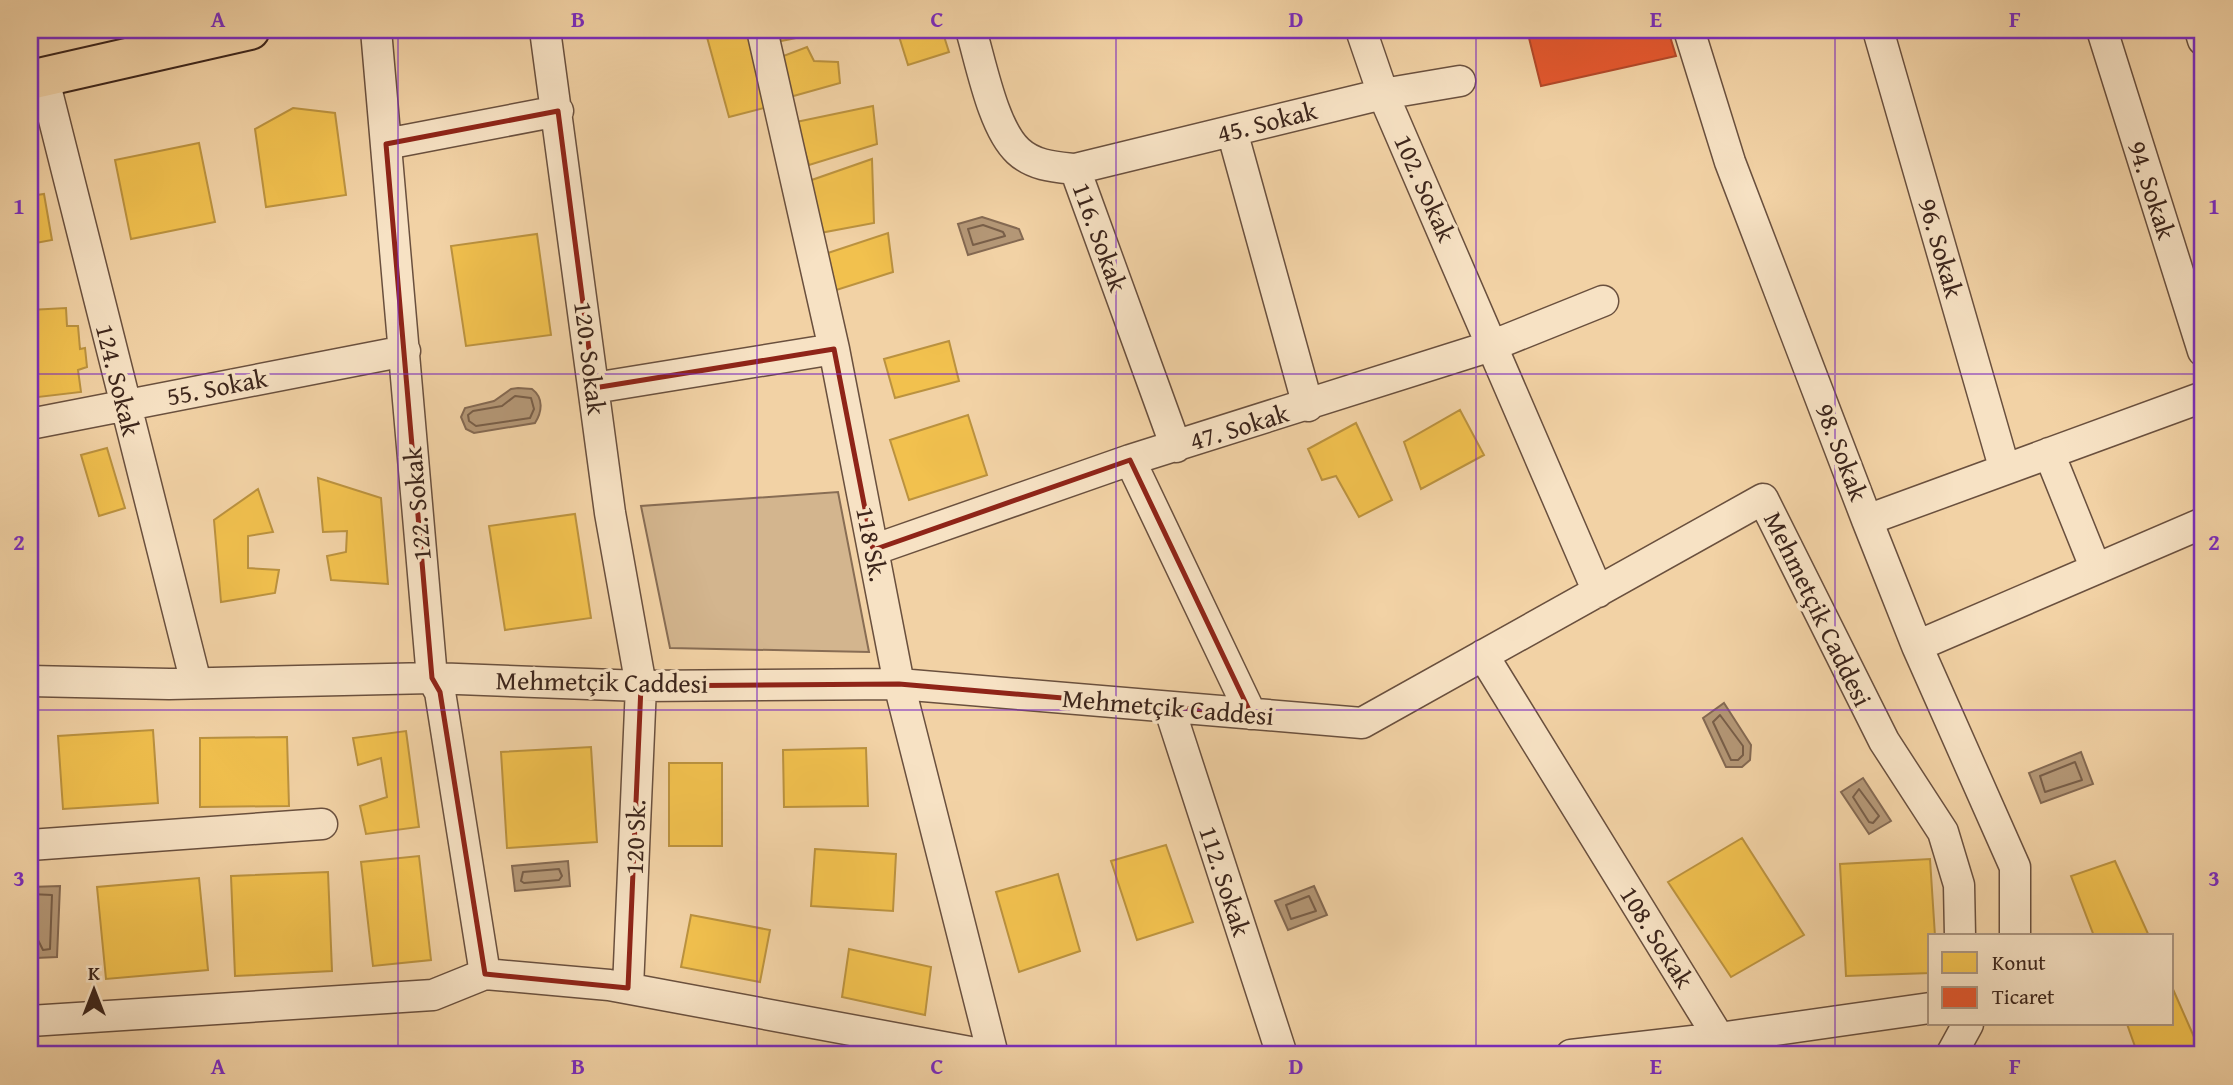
<svg xmlns="http://www.w3.org/2000/svg" width="2233" height="1085" font-family="'Gentium Book Plus',serif">
	<style>
		.green { fill: #d3b58e; stroke: #886d54; stroke-width: 2 }
		.water { fill: #b49776; stroke: #846952; stroke-width: 2 }
		.homes { fill: #f2c14e; stroke: #bb923f; stroke-width: 2 }
		.shops { fill: #e4572e; stroke: #b24828; stroke-width: 2 }
		.lines { fill: none; stroke-linecap: round; stroke-linejoin: round }
		.shore { stroke: #785e48; stroke-width: 2 }
		.street-casing { stroke: #6a503e; stroke-width: 33 }
		.primary-casing { stroke: #3c251b; stroke-width: 42 }
		.street { stroke: #f7e2c4; stroke-width: 30 }
		.primary { stroke: #f2d2a5; stroke-width: 38 }
		.marked { fill: none; stroke: #8f2418; stroke-width: 5; stroke-linejoin: round }
		.grid { fill: none; stroke: #7b2cbf; stroke-width: 2; stroke-opacity: 0.55 }
		.labels { text-anchor: middle; stroke-width: 7; stroke-linejoin: round; paint-order: stroke }
		.street-label { font-size: 26px; fill: #3c251b; stroke: #f7e2c4 }
		.neatline { fill: none; stroke: #7b2cbf; stroke-width: 2.5 }
		.grid-label { font-size: 23px; text-anchor: middle; font-weight: bold; fill: #7b2cbf }
	</style>
	<rect width="100%" height="100%" fill="#f2d2a5"/>
	<filter id="stains"><feTurbulence type="fractalNoise" baseFrequency=".00286" numOctaves="4"/><feColorMatrix values="0 0 0 0 .2 0 0 0 0 .09 0 0 0 0 .02 0 0 0 .5 -.17"/></filter>
	<radialGradient id="worn" r=".72"><stop offset=".6" stop-color="#630" stop-opacity="0"/><stop offset="1" stop-color="#630" stop-opacity=".3"/></radialGradient>
	<path class="green" d="M838 492 869 652 670 648 641 506Z"/>
	<path class="water" d="M982 217 1019 229 1023 239 968 255 958 224Z
		M518 388 532 389C544 398 542 412 535 423L474 433 466 429 461 417 465 408 494 401 511 389Z
		M1724 703 1751 745 1750 760 1742 767H1726L1703 718Z
		M2081 752 2093 784 2041 803 2029 773Z
		M1863 778 1891 821 1869 834 1841 792Z
		M568 861 570 886 515 891 512 866Z
		M60 886 57 957 36 958 30 927V887Z
		M1314 886 1327 915 1288 930 1275 901Z"/>
	<path class="homes" d="M705 30H751L772 106 729 117Z
		M778 30H826V32L781 41Z
		M897 30H942L949 52 908 65Z
		M807 47 814 61 838 62 840 83 790 97 778 58Z
		M873 106 877 144 809 165 796 122Z
		M293 108 335 113 346 195 266 207 255 129Z
		M199 143 215 222 131 239 115 160Z
		M872 159 874 223 820 233 806 182Z
		M44 194 52 240 30 244V196Z
		M888 233 893 272 830 292 819 256Z
		M537 234 551 335 466 346 451 246Z
		M66 308 67 326H78L80 349 85 348 87 367 78 370 81 392 30 398V374L34 373 30 310Z
		M949 341 959 381 895 398 884 359Z
		M1460 410 1484 455 1421 489 1404 442Z
		M968 415 987 475 909 500 890 440Z
		M1356 423 1392 500 1359 517 1336 476 1322 480 1308 449Z
		M107 448 125 508 99 516 81 455Z
		M318 478 381 498 388 584 331 580 327 556 346 552 347 531 323 532Z
		M258 489 273 532 248 536V568L279 570 275 593 221 602 214 520Z
		M575 514 591 618 505 630 489 526Z
		M153 730 158 803 63 809 58 736Z
		M406 731 419 827 366 834 360 806 387 797 381 758 358 765 353 738Z
		M287 737 289 806 200 807V738Z
		M591 747 597 842 507 848 501 752Z
		M866 748 868 806 784 807 783 750Z
		M669 763H722V846H669Z
		M1742 838 1804 935 1731 977 1668 882Z
		M1166 845 1193 922 1137 940 1111 861Z
		M815 849 896 854 893 911 811 906Z
		M419 856 431 960 373 966 361 862Z
		M1930 859 1935 936H1930V973L1846 976 1840 864Z
		M2115 861 2149 936H2094L2071 876Z
		M328 872 332 971 235 976 231 876Z
		M1058 874 1080 951 1019 972 996 892Z
		M199 878 208 970 106 979 97 887Z
		M691 915 770 930 760 982 681 967Z
		M849 949 931 967 925 1015 842 997Z
		M2172 987 2202 1055H2138L2127 1024H2172Z"/>
	<path class="shops" d="M1527 30H1668L1676 56 1541 86Z"/>
	<g class="lines">
		<path class="shore" d="M983 225 1003 232 1005 236 973 245 968 229Z
			M515 396 531 398 534 409 530 418 476 426 469 421 468 415 473 411 502 406Z
			M1720 715 1743 746V755L1738 760H1731L1713 722Z
			M2075 762 2082 780 2045 792 2040 776Z
			M1859 789 1879 816 1873 823 1869 822 1853 797Z
			M559 869 562 876 559 880 524 883 521 881 523 872Z
			M30 894 52 895 50 949 43 950 38 940 30 937
			M1309 896 1316 911 1291 919 1286 905Z"/>
		<defs>
			<path id="street" d="M376 30 432 678 440 692 485 974
				M545 30 610 513 641 686 628 988
				M762 30 834 349 899 684 993 1055
				M971 30C981 63 993 128 1018 151 1034 166 1055 167 1075 169L1383 94 1460 81
				M1361 30 1383 94 1598 592
				M1689 30 1730 162 1867 520 1917 646 2015 867V936
				M1878 30 2004 467
				M2102 30 2203 351
				M2200 30 2203 40
				M43 76 196 683
				M1232 131 1308 406
				M386 144 558 111
				M1075 169 1176 447
				M594 388 834 349
				M30 424 405 351
				M2049 453 2095 567
				M1130 460 1251 714
				M1867 520 2203 397
				M873 550 1130 460 1491 346 1603 301
				M1917 646 2203 523
				M1483 655 1719 1038
				M30 681 169 684 432 678 641 686 899 684 1362 723 1763 499 1884 741 1943 832 1959 885 1960 936
				M1169 707 1282 1055
				M30 845 322 824
				M30 1021 433 995 485 974 609 985 986 1055
				M1571 1055 1719 1038 1930 1008
				M1951 1055 1968 1024"/>
			<path id="primary" d="M30 80 250 30"/>
		</defs>
		<use href="#street" class="street-casing"/>
		<use href="#primary" class="primary-casing"/>
		<use href="#street" class="street"/>
		<use href="#primary" class="primary"/>
	</g>
	<path class="marked" d="M558 111 594 388 834 349 873 550 1130 460 1251 714 899 684 641 686 628 988 485 974 440 692 432 678 386 144Z"/>
	<path class="grid" d="M398 30V1055M757 30V1055M1116 30V1055M1476 30V1055M1835 30V1055M30 374H2203M30 710H2203"/>
	<g class="labels">
		<g class="street-label">
			<text transform="translate(1267 122) rotate(-14)" y="9">45. Sokak</text>
			<text transform="translate(1425 188) rotate(66)" y="9">102. Sokak</text>
			<text transform="translate(2152 190) rotate(72)" y="9">94. Sokak</text>
			<text transform="translate(1100 237) rotate(70)" y="9">116. Sokak</text>
			<text transform="translate(1941 248) rotate(74)" y="9">96. Sokak</text>
			<text transform="translate(590 358) rotate(83)" y="9">120. Sokak</text>
			<text transform="translate(118 380) rotate(76)" y="9">124. Sokak</text>
			<text transform="translate(217 387) rotate(-11)" y="9">55. Sokak</text>
			<text transform="translate(1239 427) rotate(-17)" y="9">47. Sokak</text>
			<text transform="translate(1842 452) rotate(69)" y="9">98. Sokak</text>
			<text transform="translate(417 504) rotate(-95)" y="9">122. Sokak</text>
			<text transform="translate(872 544) rotate(79)" y="9">118 Sk.</text>
			<text transform="translate(1818 609) rotate(64)" y="9">Mehmetçik Caddesi</text>
			<text transform="translate(602 682) rotate(1)" y="9">Mehmetçik Caddesi</text>
			<text transform="translate(1168 707) rotate(5)" y="9">Mehmetçik Caddesi</text>
			<text transform="translate(635 837) rotate(-88)" y="9">120 Sk.</text>
			<text transform="translate(1225 881) rotate(72)" y="9">112. Sokak</text>
			<text transform="translate(1657 937) rotate(58)" y="9">108. Sokak</text>
		</g>
	</g>
	<rect width="2233" height="1085" fill="none" stroke="#f2d2a5" stroke-width="77"/>
	<rect x="1928" y="934" width="245" height="91" fill="#f7e2c4" stroke="#ac9680" stroke-width="2"/>
	<rect x="1942" y="952" width="35" height="21" fill="#f2c14e" stroke="#ac9680" stroke-width="2"/>
	<text x="1992" y="970" font-size="21" fill="#3c251b">Konut</text>
	<rect x="1942" y="987" width="35" height="21" fill="#e4572e" stroke="#ac9680" stroke-width="2"/>
	<text x="1992" y="1004" font-size="21" fill="#3c251b">Ticaret</text>
	<g transform="translate(94 990)" stroke="#f7e2c4" stroke-width="5" paint-order="stroke">
	<path d="M0-5L12 26L0 18L-12 26Z" fill="#3c251b"/>
	<text y="-10" font-size="19" font-weight="bold" text-anchor="middle" fill="#3c251b">K</text>
	</g>
	<rect x="38" y="38" width="2156" height="1008" class="neatline"/>
	<g class="grid-label">
		<text x="218" y="27">A</text>
		<text x="578" y="27">B</text>
		<text x="937" y="27">C</text>
		<text x="1296" y="27">D</text>
		<text x="1656" y="27">E</text>
		<text x="2015" y="27">F</text>
		<text x="19" y="214">1</text>
		<text x="2214" y="214">1</text>
		<text x="19" y="550">2</text>
		<text x="2214" y="550">2</text>
		<text x="19" y="886">3</text>
		<text x="2214" y="886">3</text>
		<text x="218" y="1074">A</text>
		<text x="578" y="1074">B</text>
		<text x="937" y="1074">C</text>
		<text x="1296" y="1074">D</text>
		<text x="1656" y="1074">E</text>
		<text x="2015" y="1074">F</text>
	</g>
	<rect width="100%" height="100%" filter="url(#stains)"/>
	<rect width="100%" height="100%" fill="url(#worn)"/>
</svg>
